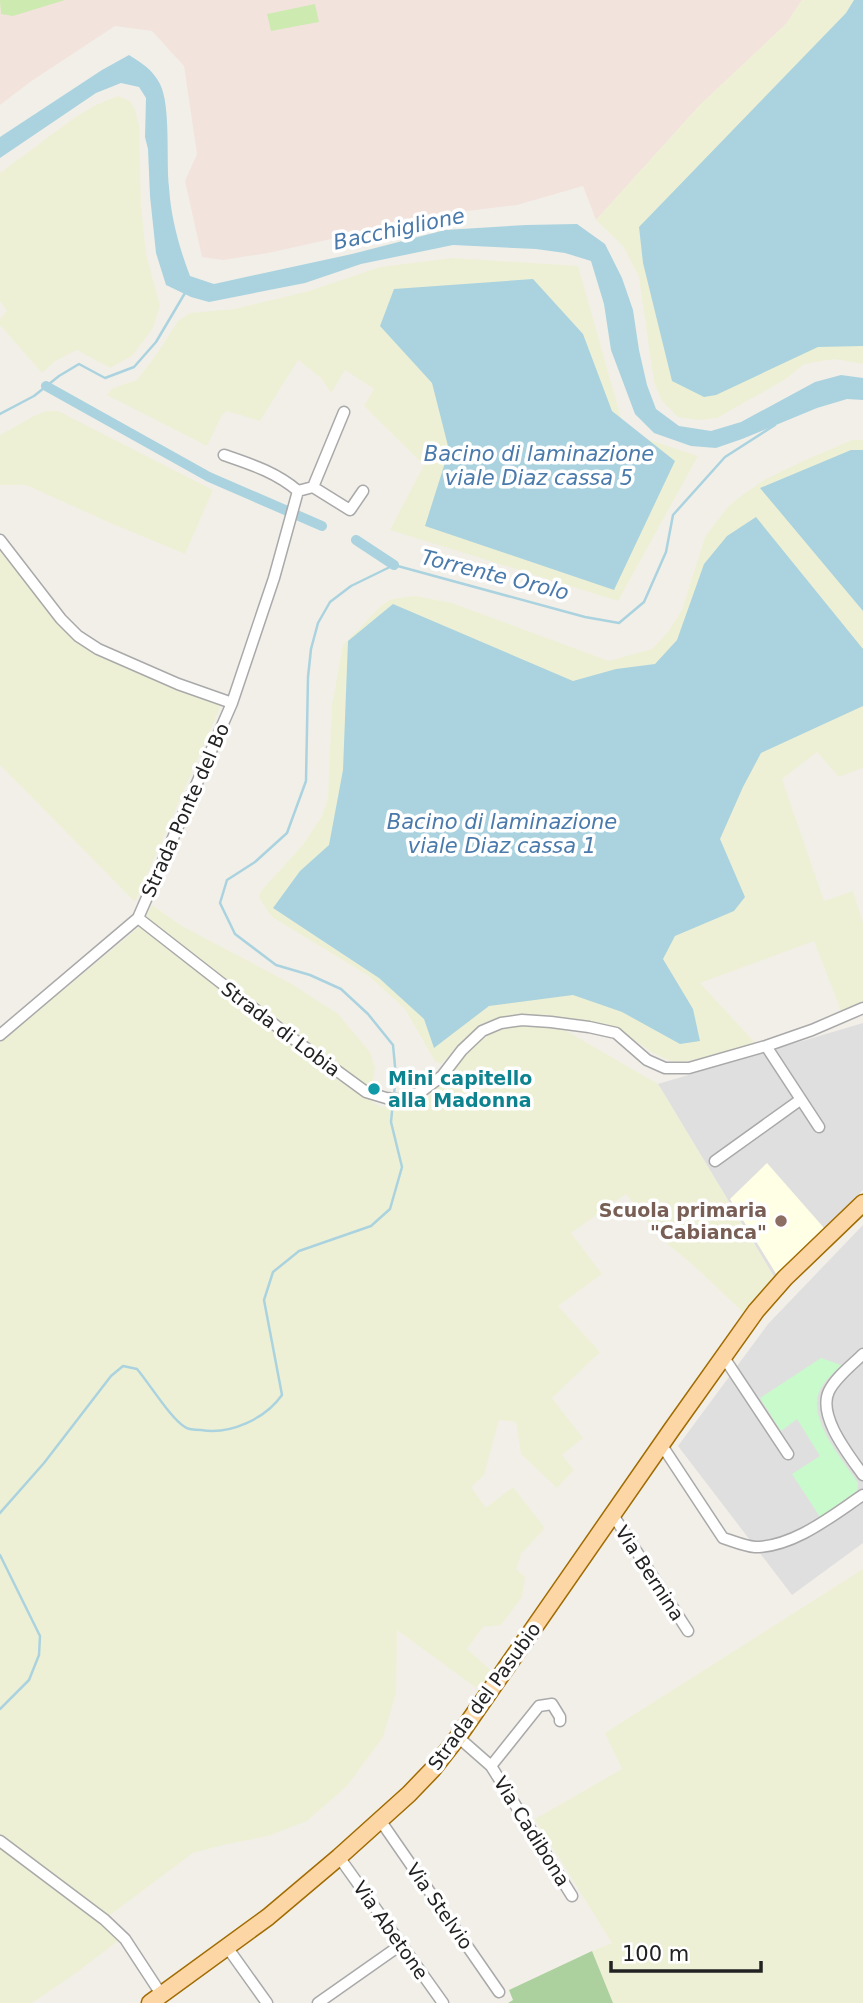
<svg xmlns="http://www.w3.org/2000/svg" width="863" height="2003" font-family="'DejaVu Sans',sans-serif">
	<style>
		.residential { fill: #e0dfdf }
		.education { fill: #ffffe5 }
		.military { fill: #f3e3dd }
		.farmland { fill: #eef0d5 }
		.grass { fill: #cdebb0 }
		.forest { fill: #add19e }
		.park { fill: #c8facc }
		.water { fill: #aad3df }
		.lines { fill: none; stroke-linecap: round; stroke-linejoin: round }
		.stream { stroke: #aad3df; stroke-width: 2.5 }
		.canal { stroke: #aad3df; stroke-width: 10 }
		.minor-casing { stroke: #a9a9a9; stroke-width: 13 }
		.primary-casing { stroke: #a06b00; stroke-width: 19 }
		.minor { stroke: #fff; stroke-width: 10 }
		.primary { stroke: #fcd6a4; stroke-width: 16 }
		.culture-dot { fill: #0f9aa8; stroke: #fff; stroke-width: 2.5 }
		.education-dot { fill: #8d6e63; stroke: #fff; stroke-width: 2.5 }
		.labels { text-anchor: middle; stroke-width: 7; stroke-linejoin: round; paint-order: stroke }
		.street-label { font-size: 19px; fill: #222; stroke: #fff }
		.culture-label { font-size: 19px; font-weight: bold; fill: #0d838f; stroke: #fff; text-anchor: start }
		.education-label { font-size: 19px; font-weight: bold; fill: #785e54; stroke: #fff; text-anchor: end }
		.water-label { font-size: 21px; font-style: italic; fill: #4a7aab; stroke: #fff }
	</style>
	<rect width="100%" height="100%" fill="#f2efe9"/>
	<path class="residential" d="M863 1023V1190L776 1280 658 1084Z
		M863 1225V1543L792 1595 678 1446 768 1324Z"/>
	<path class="education" d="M767 1163 824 1228 778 1277 730 1199Z"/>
	<path class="military" d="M0 0H802L786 24 700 105 596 220 583 186 517 205 402 219 372 230 268 253 223 260 202 257 185 181 197 154 184 66 152 31 115 26 30 82 0 105Z"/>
	<path class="farmland" d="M802 0H863V364L834 359 804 364 786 379 717 418 699 420 678 417 662 401 654 382 639 277 623 246 596 220 700 105 786 24Z
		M118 96 130 101 135 110 139 125 141 206 146 254 160 306 153 328 132 356 110 368 77 350 55 361 42 373 0 325V319L7 311 0 301V173L74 118 96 105Z
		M453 258 578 266 625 432 698 456 618 601 390 530 424 465 364 406 374 389 345 370 331 393 321 378 298 360 260 421 227 411 222 415 207 446 107 395 113 388 137 380 156 355 178 321 190 313 234 309 309 291 380 267Z
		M47 411H58L213 490 185 554 108 522 26 485H0V435L34 416Z
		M852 440H863V768L839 777 817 752 782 779 824 901 853 891 863 923V1001L841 1011 814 941 700 983 756 1044 688 1061 673 1062 653 1053 618 1029 533 1016 490 1021 465 1038 441 1064 435 1061 405 1009 369 976 272 917 259 898 261 891 302 846 322 816 328 798 332 705 343 645 381 606 391 599 415 596 452 603 609 661 652 649 668 632 682 610 705 537 727 508 737 499 764 480 801 462Z
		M0 547 13 566 51 612 88 649 222 703 135 902 0 765Z
		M152 905 182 926 290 983 338 1014 370 1052 375 1068 371 1090 326 1059 148 920 147 914Z
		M139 927 338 1080 381 1107 427 1099 482 1031 551 1022 658 1084 776 1280 745 1314 692 1264 665 1242 626 1194 571 1233 602 1274 558 1306 600 1352 552 1398 583 1438 562 1455 574 1470 557 1488 521 1454 516 1422 499 1420 484 1475 471 1487 486 1508 513 1487 545 1528 521 1554 516 1569 525 1577 522 1597 501 1625 483 1627 467 1649 494 1673 478 1689 397 1630 396 1693 383 1737 347 1786 307 1821 268 1836 223 1845 193 1853 102 1921 118 1941 76 1973 32 2003H0V1043Z
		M863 1569V2003H613L592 1951 612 1943 535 1819 622 1769 605 1733Z"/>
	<path class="grass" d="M0 0H65L13 16 1 14Z
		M315 4 319 22 271 31 267 14Z"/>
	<path class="forest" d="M592 1951 613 2003H508L513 2000 509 1990Z"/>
	<path class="park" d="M821 1358 841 1365C835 1372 824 1381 820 1390 806 1418 843 1460 858 1483L857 1491 820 1517 792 1474 820 1456 797 1419 781 1431 760 1398Z"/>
	<path class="water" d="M854 0H863V346L818 347 716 395 704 397 672 381 643 263 639 227 846 13Z
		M129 55C143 64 152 69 160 84 171 106 166 160 169 187 171 218 179 247 190 276L214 284 352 254 445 230 526 225 577 224 605 244 622 278 633 310 639 350 647 385 656 409 679 426 711 431 741 422 815 382 841 375 863 378V400L847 399 817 408 742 439 716 448 691 446 654 433 635 414 611 350 604 304 591 261 565 253 536 249 453 245 361 264 305 283 209 302 191 297 166 285 156 253 150 196 148 149 145 137 146 98 139 87 121 83 96 93 0 158V137L102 70Z
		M533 279 583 334 612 411 675 461 614 590 425 526 449 450 432 383 380 326 394 289Z
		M851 450H863V611L760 488Z
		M756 517 863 649V706L761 753 743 787 720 839 745 897 734 911 675 936 663 959 693 1009 700 1041 680 1044 622 1012 573 995 489 1006 434 1048 424 1019 379 978 273 908 300 871 329 845 343 770 348 641 393 604 573 681 616 669 655 664 677 640 704 564 727 536Z"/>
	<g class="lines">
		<path class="stream" d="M0 414 34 396 59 376 79 364 105 378 134 367 156 342 185 293
			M394 1094 396 1077 393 1045 368 1014 341 989 310 975 276 965 235 934 220 903 227 880 255 862 287 833 306 781 308 677 311 649 318 623 330 602 351 586 394 565 585 617 619 623 644 602 666 552 673 515 725 457 775 425
			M0 1513 44 1463 111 1376 123 1366 137 1369C149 1383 171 1419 185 1427 189 1430 197 1430 201 1430 230 1435 265 1419 282 1395L264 1300 273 1272 299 1251 371 1226 390 1209 402 1167 391 1122 393 1101
			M0 1555 40 1636 39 1655 29 1680 0 1709"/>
		<path class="canal" d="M46 386 209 477 322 526
			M356 540 394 565"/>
		<defs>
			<path id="minor" d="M224 455C250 464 276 472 298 491
				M313 487 350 510 363 491
				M298 491 313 487 344 412
				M0 540 61 619 78 636 98 649 178 684 232 703
				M138 918 232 703 274 578 298 491
				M0 1035 138 918 284 1032 366 1092 386 1098 404 1100 422 1091 442 1076 462 1050 482 1031 501 1023 522 1020 551 1022 589 1027 616 1033 647 1060 665 1068H689L766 1046 812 1030 863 1008
				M766 1046 819 1127
				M715 1161 800 1100
				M863 1354C852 1365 836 1377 829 1391 817 1416 849 1455 863 1475
				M723 1356 788 1454
				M661 1444 723 1538C733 1541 744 1546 755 1547 794 1547 833 1515 863 1495
				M613 1515 688 1631
				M458 1737 491 1766 572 1896
				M491 1766 539 1706 552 1704 560 1717V1721
				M380 1820 499 1992
				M0 1841 105 1920 125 1939 161 1994
				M339 1857 443 2003
				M227 1947 267 2003
				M318 2003 402 1944"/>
			<path id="primary" d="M150 2003 268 1917 339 1857 409 1794 433 1769 458 1737 672 1429 756 1311 785 1278 863 1203"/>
		</defs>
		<use href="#minor" class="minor-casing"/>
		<use href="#primary" class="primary-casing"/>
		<use href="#minor" class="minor"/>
		<use href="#primary" class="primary"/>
	</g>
	<circle class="culture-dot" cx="374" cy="1089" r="7"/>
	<circle class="education-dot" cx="781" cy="1221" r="7"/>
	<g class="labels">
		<g class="street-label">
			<text transform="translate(185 810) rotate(-66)" y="7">Strada Ponte del Bo</text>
			<text transform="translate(281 1029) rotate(37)" y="7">Strada di Lobia</text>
			<text transform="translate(650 1573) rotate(57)" y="7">Via Bernina</text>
			<text transform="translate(484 1696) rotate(-54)" y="7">Strada del Pasubio</text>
			<text transform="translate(532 1831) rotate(58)" y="7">Via Cadibona</text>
			<text transform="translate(440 1906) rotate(55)" y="7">Via Stelvio</text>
			<text transform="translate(391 1930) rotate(55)" y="7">Via Abetone</text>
		</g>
		<g class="culture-label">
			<text x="388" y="1085">Mini capitello<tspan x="388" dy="22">alla Madonna</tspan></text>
		</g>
		<g class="education-label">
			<text x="767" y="1217">Scuola primaria<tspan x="767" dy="22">"Cabianca"</tspan></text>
		</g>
		<g class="water-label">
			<text transform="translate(399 229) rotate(-12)" y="7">Bacchiglione</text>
			<text x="539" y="461">Bacino di laminazione<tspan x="539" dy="24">viale Diaz cassa 5</tspan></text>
			<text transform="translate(495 575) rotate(14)" y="7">Torrente Orolo</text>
			<text x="502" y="829">Bacino di laminazione<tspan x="502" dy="24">viale Diaz cassa 1</tspan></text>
		</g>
	</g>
	<path d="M611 1961v10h150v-10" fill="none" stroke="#222222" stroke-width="3.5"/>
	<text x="622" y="1961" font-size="21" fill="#222222" stroke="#ffffff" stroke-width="5" paint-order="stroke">100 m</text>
</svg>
